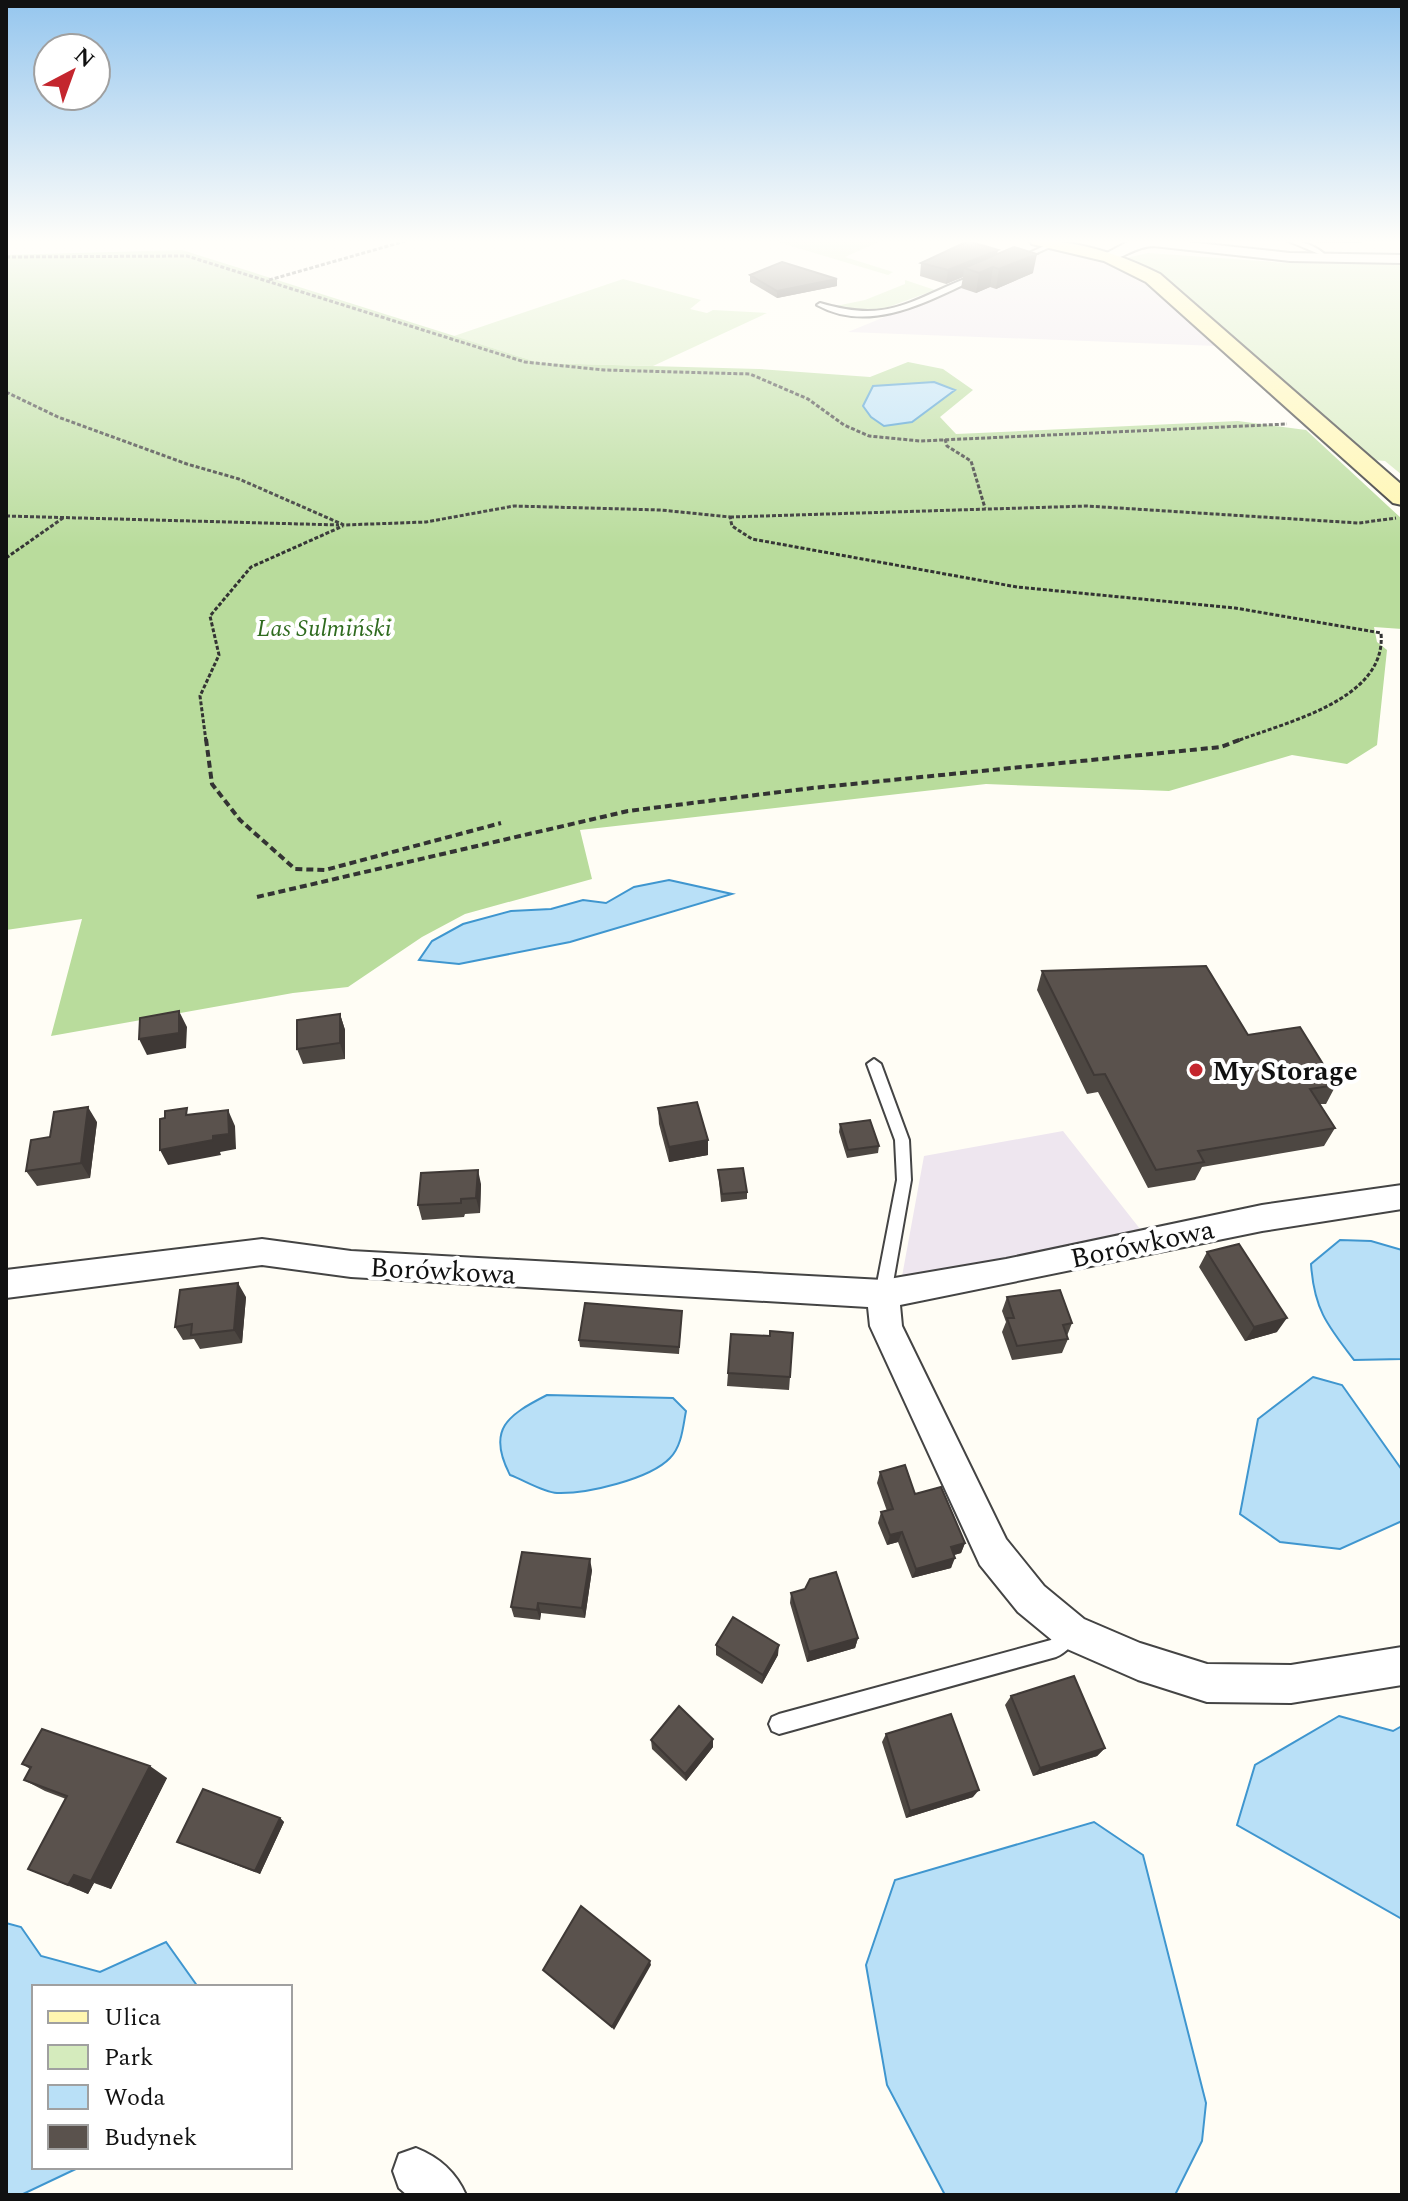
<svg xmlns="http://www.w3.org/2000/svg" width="1408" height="2201" font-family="Spectral,serif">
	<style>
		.industrial { fill: #eee6ef }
		.green { fill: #d5ebbd }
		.forest { fill: #b9dc9c; fill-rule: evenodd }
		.water { fill: #b9e0f7; stroke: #3f96cf; stroke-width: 2 }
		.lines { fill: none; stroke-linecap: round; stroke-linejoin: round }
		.lane-casing { stroke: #444; stroke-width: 4 }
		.street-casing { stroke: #444; stroke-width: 4 }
		.secondary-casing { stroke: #333; stroke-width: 4 }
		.path-far1 { stroke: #333; stroke-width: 3; stroke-dasharray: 4 2; stroke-linecap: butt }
		.path { stroke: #333; stroke-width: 4; stroke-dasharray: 7 4; stroke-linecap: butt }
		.lane { fill: #fff; fill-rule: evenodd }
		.street { fill: #fff; fill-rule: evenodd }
		.secondary { fill: #fff6b0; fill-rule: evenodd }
		.wall { fill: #4d4742 }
		.shaded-wall { fill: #3f3936 }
		.building { fill: #5a524d; stroke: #3f3936; stroke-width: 2 }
		.poi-dot { fill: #c4262e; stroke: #fff; stroke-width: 3 }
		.labels { text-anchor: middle; stroke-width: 8; stroke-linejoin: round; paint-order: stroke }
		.far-park-label { font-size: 24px; font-style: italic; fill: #2f6b1f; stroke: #fff }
		.poi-label { font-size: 28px; font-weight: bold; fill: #111; stroke: #fff; text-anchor: start }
		.street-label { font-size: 28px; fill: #111; stroke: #fff }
	</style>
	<rect width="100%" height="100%" fill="#fffdf5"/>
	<path class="industrial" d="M1055 247 1107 261 1138 277 1217 346 848 332Z
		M1063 1131 1144 1234 901 1282 924 1156Z"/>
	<path class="green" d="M771 240H883L845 257 893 272 888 275Z
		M1148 253 1288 263 1402 264V475L1385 461 1364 459 1150 270 1126 258Z
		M623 279 701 300 690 309 707 313 713 310 767 313 653 366 540 363 454 336Z
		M905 280 935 290 872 313 831 307 865 300 905 284Z"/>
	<path class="forest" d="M182 250 540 363 759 369 870 377 908 362 943 369 973 390 940 417 956 434 1238 421 1306 430 1402 519V629L1374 627 1377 642 1387 650 1377 745 1347 764 1292 755 1169 791 986 784 580 830 592 879 465 914 422 937 348 987 293 993 51 1036 82 919 6 930V255ZM934 382 954 391 912 422 873 387Z"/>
	<path class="water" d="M934 382 955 390 912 422 884 426 871 417 863 406 873 386Z
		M669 880 732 894 570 942 459 964 419 960 432 941 463 924 511 911 551 909 583 900 606 903 634 887Z
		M1340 1240 1371 1241 1402 1250V1359L1354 1360C1327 1325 1314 1309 1311 1264Z
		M1313 1377 1342 1385 1402 1470V1521L1340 1549 1280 1542 1240 1514 1258 1419Z
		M547 1395 673 1398 686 1411C683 1426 682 1446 670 1458 650 1479 587 1494 557 1493 543 1492 524 1480 510 1475 486 1429 508 1415 547 1395Z
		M1339 1716 1393 1731 1402 1726V1919L1237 1825 1255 1765Z
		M1094 1822 1143 1855 1206 2103 1202 2141 1175 2195H945L887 2085 866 1965 895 1880Z
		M6 1923 21 1927 41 1956 100 1972 166 1942 198 1987H34V2167H80L21 2195H6Z"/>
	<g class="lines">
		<defs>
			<path id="lane" d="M1286 240C1300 240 1320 247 1328 258L1323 259 1319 254Z
				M1055 241 1057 244 1021 260 1016 259Z
				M978 274 980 277C930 300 871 335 817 305L820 303C893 325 913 297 978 274Z
				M874 1059 881 1064 909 1140 911 1180 891 1294 889 1299 883 1301 877 1299 875 1294 897 1180 895 1140 867 1064Z
				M1071 1623 1078 1625 1080 1632C1076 1642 1066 1653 1056 1657L779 1734 772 1731 769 1724 772 1717 779 1714 1051 1640 1064 1625Z"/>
			<path id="street" d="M1131 240H1169L1290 253 1402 255V263L1290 261 1153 246C1133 247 1121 261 1105 260V254Z
				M1402 1185V1209L1262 1231 900 1305 902 1326 1006 1539 1044 1586 1084 1619 1140 1643 1207 1664 1291 1665 1402 1647V1685L1291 1703 1207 1702 1138 1680 1058 1645 1018 1612 980 1565 870 1326 868 1307 351 1277 262 1265 6 1298V1270L262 1239 351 1251 883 1280 1006 1259 1262 1205Z
				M416 2148C439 2157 456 2172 466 2195H407L399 2188 393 2171 399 2154Z"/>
			<path id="secondary" d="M1029 240C1077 240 1117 253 1160 274L1402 485V505L1393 503 1146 282 1104 261 1032 244Z"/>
		</defs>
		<use href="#lane" class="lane-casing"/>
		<use href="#street" class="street-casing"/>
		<use href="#secondary" class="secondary-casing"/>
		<path class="path-far1" d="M6 257 187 256 525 362 604 370 750 374 808 399 844 425 869 436 920 441 1287 424
			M269 280 409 240
			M6 392 58 417 187 464 239 479 344 525 426 522 514 506 661 510 730 517 732 526 752 539 1017 587 1235 608 1381 633C1387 700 1286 722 1237 741
			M945 439 947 446 971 461 985 508
			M6 516 339 525
			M730 517 1087 506 1359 523 1396 518
			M6 558 63 518
			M206 741 200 696 219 655 210 616 251 567 343 526"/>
		<path class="path" d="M206 739 212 784 240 820 295 869 325 870 501 823
			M257 897 628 811 812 788 1221 747 1242 739"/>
		<use href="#lane" class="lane"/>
		<use href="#street" class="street"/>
		<use href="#secondary" class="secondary"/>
	</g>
	<path class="wall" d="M1308 240H1363L1362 243 1309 242Z
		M997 255 1033 273 996 289 990 287 976 293 961 288 963 277 946 284 920 276 921 263Z
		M750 275 837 286 777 298 750 282Z
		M1042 971 1248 1035 1336 1085 1326 1104H1320L1335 1128 1324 1146 1202 1167 1195 1180 1148 1188 1098 1092 1087 1094 1037 990Z
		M340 1014 345 1030V1059L303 1064 297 1049Z
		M658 1108 708 1155 669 1162 659 1124Z
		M97 1122 90 1178 37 1186 26 1171 50 1137Z
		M840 1124 879 1146 878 1153 847 1158 839 1132Z
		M718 1170 747 1192V1199L721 1202Z
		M481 1184 480 1213 465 1214 464 1217 422 1220 418 1205Z
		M1207 1252 1277 1332 1245 1341 1199 1267Z
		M246 1297 242 1343 200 1349 194 1339 183 1340 175 1327Z
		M1007 1297 1072 1323 1067 1336 1068 1339 1062 1353 1012 1360 1002 1332 1006 1322 1002 1311Z
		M682 1311 679 1354 580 1347 579 1340Z
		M769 1336 790 1377 789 1390 727 1386 728 1373Z
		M880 1472 915 1494 965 1543 961 1553 954 1555 951 1568 912 1578 898 1542 887 1545 878 1523 881 1512 887 1511 877 1483Z
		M592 1570 585 1618 541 1613 540 1620 514 1617 511 1607Z
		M791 1593 858 1638 855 1648 807 1662 790 1603Z
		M716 1645 778 1655 762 1684 716 1655Z
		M1011 1696 1105 1748 1097 1756 1033 1776 1005 1705Z
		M886 1734 973 1797 906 1818 882 1742Z
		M713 1739V1747L686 1781 652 1749 651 1740Z
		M22 1764 167 1778 111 1889 94 1883 88 1894 28 1869 66 1799 45 1791 24 1780 30 1769Z
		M280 1818 284 1822 260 1874 177 1842Z"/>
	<path class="shaded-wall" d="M998 250 996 263 964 268 963 277 946 284 948 270Z
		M1037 254 1033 273 996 289 999 269Z
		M993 267 990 287 976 293 979 273Z
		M837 279V286L777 298V291Z
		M179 1011 187 1027 186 1048 147 1055 139 1039Z
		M340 1014 345 1030V1059L340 1043Z
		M88 1107 97 1122 90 1178 81 1163Z
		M228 1110 235 1126 236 1149 220 1152 221 1155 168 1165 160 1150 213 1136Z
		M708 1140V1155L669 1162V1147Z
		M478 1170 481 1184 480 1213 476 1198Z
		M238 1283 246 1297 242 1343 234 1330Z
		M1287 1318 1277 1332 1245 1341 1254 1327Z
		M902 1532 898 1542 887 1545 890 1535Z
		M965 1543 961 1553 947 1557 951 1547Z
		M955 1558 951 1568 912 1578 916 1569Z
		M590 1559 592 1570 585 1618 582 1608Z
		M538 1603 541 1613 540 1620 537 1610Z
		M858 1638 855 1648 807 1662 809 1652Z
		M779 1645 778 1655 762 1684 763 1675Z
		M713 1739V1747L686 1781 685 1774Z
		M1105 1748 1097 1756 1033 1776 1040 1768Z
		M150 1766 167 1778 111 1889 91 1881Z
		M979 1790 973 1797 906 1818 910 1811Z
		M280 1818 284 1822 260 1874 255 1871Z
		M74 1875 94 1883 88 1894 68 1885Z
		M650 1961 651 1965 614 2030 612 2027Z"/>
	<path class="building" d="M968 241 998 250 948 270 921 263Z
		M1014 247 1037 254 999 269 993 267 979 273 964 268Z
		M782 262 837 279 777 291 750 275Z
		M1206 966 1248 1035 1300 1027 1336 1085 1310 1089 1335 1128 1198 1151 1204 1162 1156 1170 1105 1074 1094 1075 1042 971Z
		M179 1011V1033L139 1039 140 1018Z
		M340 1014V1043L297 1049V1020Z
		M697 1102 708 1140 669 1147 658 1108Z
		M88 1107 81 1163 26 1171 31 1140 50 1137 54 1112Z
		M187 1108 186 1115 228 1110 229 1134 213 1136V1140L160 1150V1119L165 1118V1111Z
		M870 1120 879 1146 848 1150 840 1124Z
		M743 1168 747 1192 722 1194 718 1170Z
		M478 1170 476 1198 461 1199V1203L418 1205 421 1173Z
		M1239 1244 1287 1318 1254 1327 1207 1252Z
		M238 1283 234 1330 191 1335 192 1324 175 1327 180 1290Z
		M1060 1290 1072 1323 1063 1325 1068 1339 1017 1346 1007 1318H1014L1007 1297Z
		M585 1303 682 1311 679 1347 579 1340Z
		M770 1331 793 1333 790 1377 728 1373 731 1334 770 1336Z
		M905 1465 915 1494 941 1487 965 1543 951 1547 955 1558 916 1569 902 1532 890 1535 881 1512 893 1509 880 1472Z
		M522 1552 590 1559 582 1608 538 1603 537 1610 511 1607Z
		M836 1572 858 1638 809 1652 791 1593 805 1589 810 1579Z
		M733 1617 779 1645 763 1675 716 1645Z
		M1074 1676 1105 1748 1040 1768 1011 1696Z
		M679 1706 713 1739 685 1774 651 1740Z
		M951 1714 979 1790 910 1811 886 1734Z
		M42 1729 150 1766 91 1881 74 1875 68 1885 28 1869 67 1796 24 1780 31 1767 22 1764Z
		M203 1789 280 1818 255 1871 177 1842Z
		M581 1906 650 1961 612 2027 543 1970Z"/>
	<linearGradient id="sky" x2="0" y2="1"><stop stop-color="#95c6ee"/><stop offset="0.44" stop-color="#fffefa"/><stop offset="1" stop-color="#fffefa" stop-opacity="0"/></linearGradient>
	<rect width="1408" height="548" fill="url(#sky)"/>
	<circle class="poi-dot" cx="1196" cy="1070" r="8"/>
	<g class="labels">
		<g class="far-park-label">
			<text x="324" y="636">Las Sulmiński</text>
		</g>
		<g class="poi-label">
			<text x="1212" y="1080">My Storage</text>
		</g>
		<g class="street-label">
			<text transform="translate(1142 1243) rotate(-12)" y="10">Borówkowa</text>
			<text transform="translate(443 1270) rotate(3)" y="10">Borówkowa</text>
		</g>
	</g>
	<rect width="1408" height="2201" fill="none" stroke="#111111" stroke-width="16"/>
	<rect x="32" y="1985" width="260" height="184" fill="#ffffff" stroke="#a0a0a0" stroke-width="2"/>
	<rect x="48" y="2011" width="40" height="12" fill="#fff6b0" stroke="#a0a0a0" stroke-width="2"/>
	<text x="104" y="2025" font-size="24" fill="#111111">Ulica</text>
	<rect x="48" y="2045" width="40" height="24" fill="#d5ebbd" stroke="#a0a0a0" stroke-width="2"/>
	<text x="104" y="2065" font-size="24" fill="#111111">Park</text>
	<rect x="48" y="2085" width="40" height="24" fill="#b9e0f7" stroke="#a0a0a0" stroke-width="2"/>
	<text x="104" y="2105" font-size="24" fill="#111111">Woda</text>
	<rect x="48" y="2125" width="40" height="24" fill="#5a524d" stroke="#a0a0a0" stroke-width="2"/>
	<text x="104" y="2145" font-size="24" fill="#111111">Budynek</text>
	<g transform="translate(72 72) rotate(41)"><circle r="38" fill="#ffffff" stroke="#a0a0a0" stroke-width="2"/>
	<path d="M0-6L14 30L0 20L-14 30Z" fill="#c4262e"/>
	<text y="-12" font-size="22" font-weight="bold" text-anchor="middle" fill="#111111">N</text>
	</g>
</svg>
